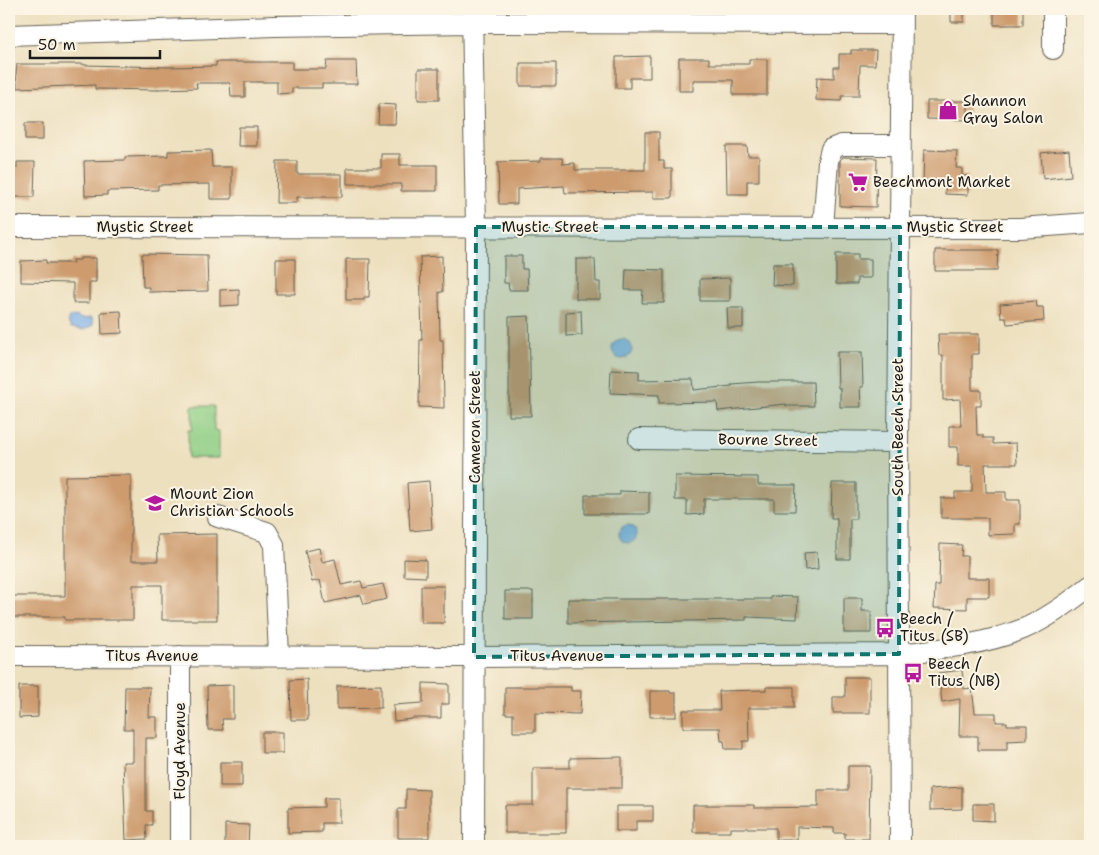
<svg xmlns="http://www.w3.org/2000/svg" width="1099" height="855" font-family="'Shantell Sans',sans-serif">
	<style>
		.green { fill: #90cf86; stroke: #567651 }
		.water { fill: #7aafe8; stroke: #4b6682 }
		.building { fill: #cd9b6e }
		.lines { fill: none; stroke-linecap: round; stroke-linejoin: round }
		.minor-casing { stroke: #656155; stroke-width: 22 }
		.minor { stroke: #fff; stroke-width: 20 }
		.marked { fill: #0f766e; fill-opacity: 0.2; stroke: #0f766e; stroke-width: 4; stroke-dasharray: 10 6; stroke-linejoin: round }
		.labels { text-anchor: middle; stroke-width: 4; stroke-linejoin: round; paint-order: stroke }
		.poi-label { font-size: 15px; fill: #1c1c1c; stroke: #fcf5e5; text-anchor: start }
		.street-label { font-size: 15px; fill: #1c1c1c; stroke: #fcf5e5 }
	</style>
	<rect width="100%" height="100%" fill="#fcf5e5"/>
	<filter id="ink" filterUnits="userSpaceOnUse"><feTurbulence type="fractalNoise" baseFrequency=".02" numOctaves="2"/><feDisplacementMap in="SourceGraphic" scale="10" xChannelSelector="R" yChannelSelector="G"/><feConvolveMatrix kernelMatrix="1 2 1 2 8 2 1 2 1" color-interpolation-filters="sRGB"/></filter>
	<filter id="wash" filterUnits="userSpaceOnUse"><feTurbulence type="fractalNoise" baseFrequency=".0096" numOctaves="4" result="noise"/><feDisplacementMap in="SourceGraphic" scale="20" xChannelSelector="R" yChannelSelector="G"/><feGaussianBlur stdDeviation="1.12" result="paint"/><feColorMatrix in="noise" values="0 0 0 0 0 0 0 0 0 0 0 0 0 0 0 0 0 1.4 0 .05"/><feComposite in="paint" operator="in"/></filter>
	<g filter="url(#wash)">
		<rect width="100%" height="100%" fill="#ede0bf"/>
		<path class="green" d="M192 406H214V430L219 431V458H188V430H192Z"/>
		<path class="water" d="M76 316 81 319 91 318 93 321V325L84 330 71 328 68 323 69 318Z
			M612 349a10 10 0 1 1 20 0a10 10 0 1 1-20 0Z
			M619 534a9 9 0 1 1 18 0a9 9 0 1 1-18 0Z"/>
		<g id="blocks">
			<path class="building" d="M951 9H964V22H951Z
				M994 9H1023V25H994Z
				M851 50H876L875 65H860L859 96H842L841 101 816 100 817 77 834 78V67H839V54H851Z
				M650 56V78H630V88H616V57Z
				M679 58H709V64H749V59H767V95H733V80H693V91H679Z
				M327 61H356L357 84H322V88H292V93L277 94V82H245V97H231L230 83H196L197 88 158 89V90L95 89V85L17 88 16 74 17 64H84V65L170 67 216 66V62H292V69H326Z
				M520 63H556V86H520Z
				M418 69H439V100H418Z
				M927 101H968V120L927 119Z
				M379 104 396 105 395 124H378Z
				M25 123H43V140H25Z
				M239 127H257V146H238Z
				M645 132H659V161H664V169H672V198H653V192L565 193 564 186 517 189V204H499L498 162 541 161V158H562L563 164 575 163V170H645Z
				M726 146H747L748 156H759V181H747V194H727Z
				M211 150 212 167H232V199H210V184L158 185V190L107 191V195L85 196 84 161 125 160V157L168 156V151Z
				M924 150 957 151 956 168H962V176H968V195L945 194 946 181H923Z
				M1069 150 1071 176 1043 179 1041 153Z
				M381 154H400V165H437V191H401V184H347V168H381Z
				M843 157 877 158 876 207 840 206V160Z
				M277 161H297V174H342V197H297V203H276Z
				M17 162H35L34 197H9L10 168H17Z
				M935 250H998L997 271H935Z
				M142 254 207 255 208 291 149 292V287H143Z
				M836 254H858V259H871V278H857V284H836Z
				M442 256 443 292H439L440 340H443L444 408 419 407 420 340H422L420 257Z
				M504 256H522V269H527L528 290H509L508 283H504Z
				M80 258H96V282H89V303H73V283L21 282V261L46 260V263H73V260H80Z
				M276 259H295V294H276Z
				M346 259H370L369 297H364V300H346Z
				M576 259H595L596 282H600V299H576Z
				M773 264H793V286L772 285Z
				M626 269 664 270V303H642L643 290H625Z
				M730 278V301H700V279Z
				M239 289V305L220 306V290Z
				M1036 301 1037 307H1043L1044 321 1007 324 1006 318H1001L1000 304Z
				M727 308H743V328H728Z
				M121 311 122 333 102 334 101 312Z
				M581 311 582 335 566 336V312Z
				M529 316 531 416H509V317Z
				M938 334H979V354H972V390H981V406H976L977 435H983V438H993V444L1016 443 1017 464H985L986 492H1006V500H1020V524H1015V534L988 535V518H941V498H955V492H972V466H958V447H949V426H961L960 399 943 400V355H939Z
				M837 352H862L863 387H860L861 407H840V388H838Z
				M611 370 639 371V380L693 379 694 390 732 386 731 384 758 382H813L814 406H786V404L718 411 717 402 659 403V395L610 393Z
				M131 475V561H158L157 535 217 534V620H162V585H133V620H65V617H9V596H65V476Z
				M675 476 758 477V485H796L795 511H774V499H704V514L687 515V500H675Z
				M429 481 432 529 410 531 407 483Z
				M832 483H856V519H850V559H837V518H831Z
				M620 491 649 492V514H585V495H620Z
				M940 544 962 545 961 556H967V578H989V597H967V609L934 608 935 585H939Z
				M319 548 322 562 335 559 341 585 361 581 363 588 383 584 387 599 364 604 361 595 325 603 320 580 312 582 305 551Z
				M817 552 818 569 805 570 804 553Z
				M404 559 426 560V577L404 576Z
				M421 586H444V623H421Z
				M505 591H533V619H505Z
				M771 596 798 597 797 619 746 617V620L568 623V599H771Z
				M844 598H862V611H871V633H844Z
				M962 670 964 689 972 688 975 713H996V722H1007V725H1027V740L1007 741V750H978V736H959L960 699 942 702 938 673Z
				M845 677H870V713H833V697H845Z
				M307 679 308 720H291L290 680Z
				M423 683 449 684V704H441V718H412V719L394 721 393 705 423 703Z
				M233 685V719H222L223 730H208L207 686Z
				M381 685V708L337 709V686Z
				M19 686H38V717L19 718Z
				M125 687H150L149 717H157V738H146V811H152V825H146L147 839 126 840 123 762H133V729H124Z
				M505 687H571V691H581L580 714 535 713V732H513V714H505Z
				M766 687H794V708H748L749 741H743V749H725L724 741H721L720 728H683V710H720L719 691 766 690Z
				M650 691H670V693H676V717H650Z
				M262 732H283V753H262Z
				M622 757V788H566V833H505V805H533V768H570V758Z
				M220 762H242V786H220Z
				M848 766H870L869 839H845V833H834V828L797 827V840H776V828H731V832H693V805H754V808L818 807V790H848Z
				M962 787V809L930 810V789Z
				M406 789 429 790V838H398V809H406Z
				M324 798H339V823H322V832L288 833V808L324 807Z
				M973 804H994V821L973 820Z
				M616 806H653V821H636V831H616Z
				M225 824 249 825 248 846H225Z"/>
		</g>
	</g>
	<g filter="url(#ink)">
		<use href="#blocks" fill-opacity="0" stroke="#656155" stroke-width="1"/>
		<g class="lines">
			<defs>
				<path id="minor" d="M472 11 476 227 474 846
					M9 35 274 26 472 23 902 24
					M1053 49V9
					M9 227 1020 228 1090 223
					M823 227 828 161 831 149 841 145H900
					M639 439 898 442
					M218 517 267 532 274 545 279 656
					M9 656 474 657 899 654C941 649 983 645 1023 629 1047 619 1070 602 1090 586
					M180 846V656
					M900 846 898 442 902 9"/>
			</defs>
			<use href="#minor" class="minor-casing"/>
			<use href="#minor" class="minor"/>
		</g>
	</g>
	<path class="marked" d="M476 227H900L899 654 474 657Z"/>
	<defs>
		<symbol id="shop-bare" viewBox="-9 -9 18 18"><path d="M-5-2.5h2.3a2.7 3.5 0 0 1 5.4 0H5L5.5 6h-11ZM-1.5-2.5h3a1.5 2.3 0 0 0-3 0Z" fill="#b5179e" stroke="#fcf5e5" stroke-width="2.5" paint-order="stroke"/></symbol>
		<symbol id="supermarket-bare" viewBox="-9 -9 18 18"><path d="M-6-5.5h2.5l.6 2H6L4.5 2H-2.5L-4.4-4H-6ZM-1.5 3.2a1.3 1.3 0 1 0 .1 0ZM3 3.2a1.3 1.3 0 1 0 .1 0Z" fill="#b5179e" stroke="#fcf5e5" stroke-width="2.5" paint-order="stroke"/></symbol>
		<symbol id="school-bare" viewBox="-9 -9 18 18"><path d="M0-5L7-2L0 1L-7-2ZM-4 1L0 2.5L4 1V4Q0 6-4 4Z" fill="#b5179e" stroke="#fcf5e5" stroke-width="2.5" paint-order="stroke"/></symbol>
		<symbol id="bus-bare" viewBox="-9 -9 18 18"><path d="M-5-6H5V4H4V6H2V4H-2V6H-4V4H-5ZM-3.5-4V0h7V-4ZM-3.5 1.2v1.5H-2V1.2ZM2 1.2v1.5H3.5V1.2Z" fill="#b5179e" stroke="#fcf5e5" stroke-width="2.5" paint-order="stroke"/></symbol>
	</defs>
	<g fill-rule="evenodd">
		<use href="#shop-bare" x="934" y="96" width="28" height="28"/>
		<use href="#supermarket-bare" x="844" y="168" width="28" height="28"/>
		<use href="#school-bare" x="141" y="489" width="28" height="28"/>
		<use href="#bus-bare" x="871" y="614" width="28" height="28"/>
		<use href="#bus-bare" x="899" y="659" width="28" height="28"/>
	</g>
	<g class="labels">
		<g class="poi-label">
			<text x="963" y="106">Shannon<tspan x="963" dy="17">Gray Salon</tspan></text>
			<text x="873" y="187">Beechmont Market</text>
			<text x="170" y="499">Mount Zion<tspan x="170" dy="17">Christian Schools</tspan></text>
			<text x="900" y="624">Beech /<tspan x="900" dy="17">Titus (SB)</tspan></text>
			<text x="928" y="669">Beech /<tspan x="928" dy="17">Titus (NB)</tspan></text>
		</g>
		<g class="street-label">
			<text x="145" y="232">Mystic Street</text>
			<text x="550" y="232">Mystic Street</text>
			<text x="955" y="232">Mystic Street</text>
			<text transform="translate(475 427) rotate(-90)" y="5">Cameron Street</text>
			<text transform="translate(898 427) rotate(-90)" y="5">South Beech Street</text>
			<text transform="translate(768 440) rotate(1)" y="5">Bourne Street</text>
			<text x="152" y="661">Titus Avenue</text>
			<text x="557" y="661">Titus Avenue</text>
			<text transform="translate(180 751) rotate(-90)" y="5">Floyd Avenue</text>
		</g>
	</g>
	<rect width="1099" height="855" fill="none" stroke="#fcf5e5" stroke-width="30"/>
	<path d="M30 50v8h130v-8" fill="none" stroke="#1c1c1c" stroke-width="2.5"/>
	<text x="38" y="50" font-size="15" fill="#1c1c1c" stroke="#fcf5e5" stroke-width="4" paint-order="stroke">50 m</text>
</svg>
